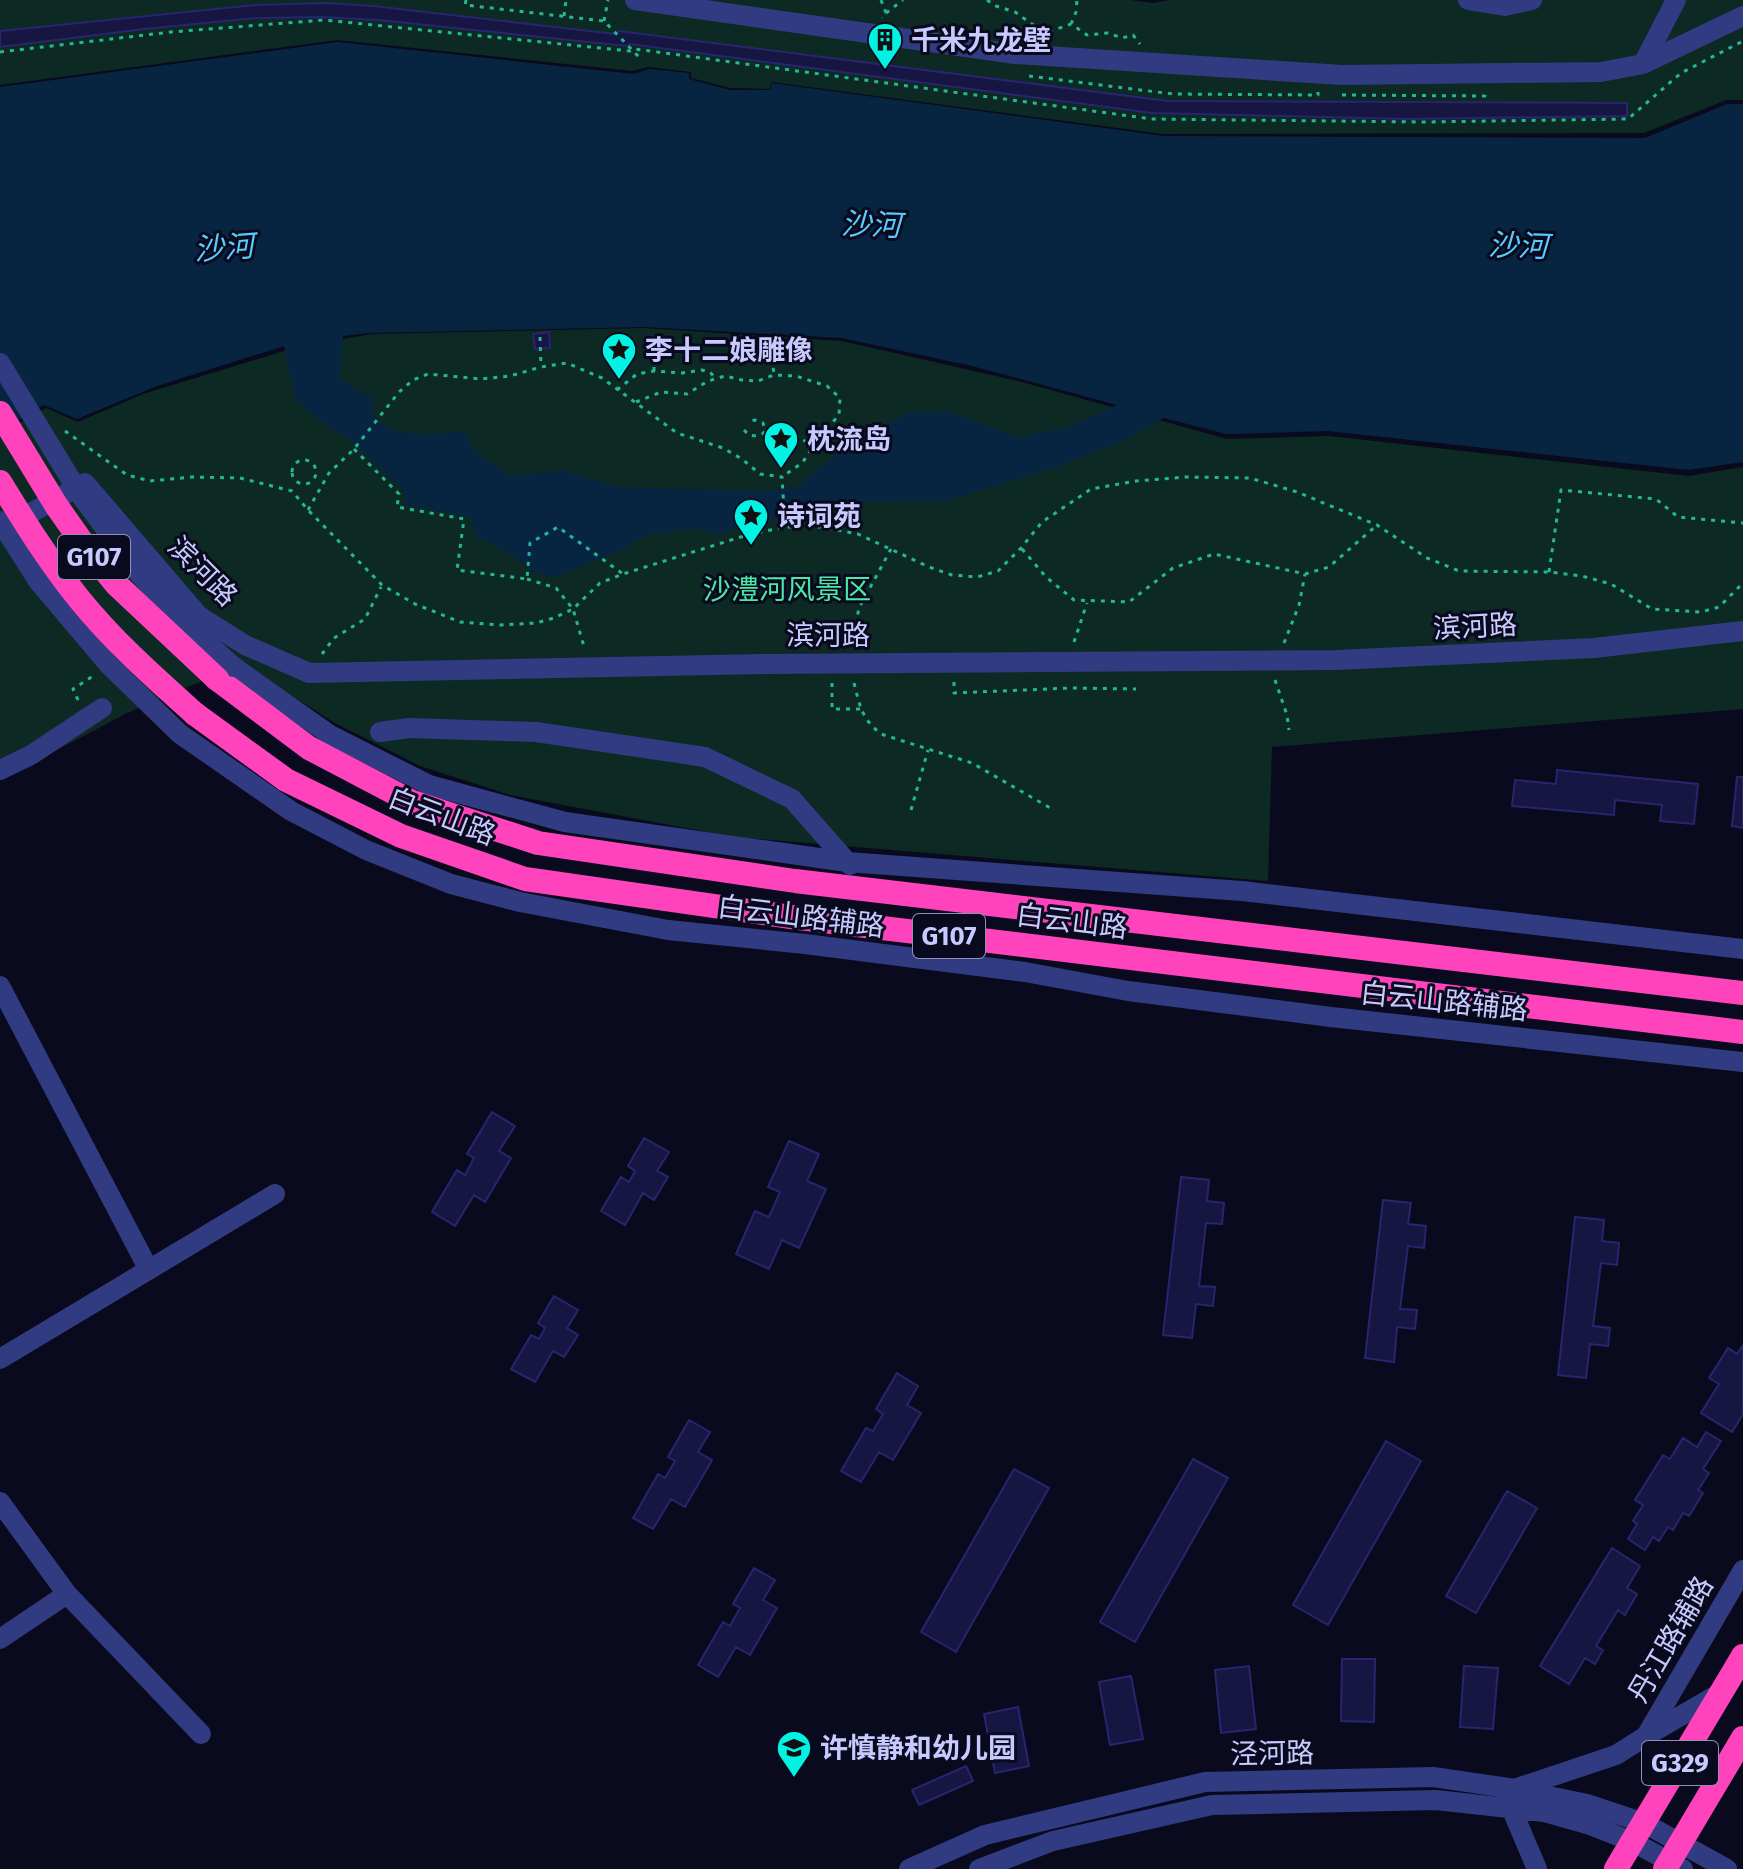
<svg xmlns="http://www.w3.org/2000/svg" width="1743" height="1869" font-family="'Fira Sans','Noto Sans SC',sans-serif">
	<style>
		.green { fill: #0d2923 }
		.water { fill: #072541; fill-rule: evenodd }
		.building { fill: #171541; stroke: #28256f; stroke-width: 2 }
		.lines { fill: none; stroke-linecap: round; stroke-linejoin: round }
		.path { stroke: #24b796; stroke-width: 3; stroke-dasharray: 4 6; stroke-linecap: butt }
		.minor { stroke: #313b81; stroke-width: 20 }
		.highway { stroke: #ff43bc; stroke-width: 24 }
		.minor-bridge { stroke: #313b81; stroke-width: 20 }
		.highway-bridge { stroke: #ff43bc; stroke-width: 24 }
		.labels { text-anchor: middle; stroke-width: 6; stroke-linejoin: round; paint-order: stroke }
		.shield { fill: #0a0a1e; stroke: #8f90bc; stroke-width: 2 }
		.shield-label { font-size: 26px; font-weight: bold; fill: #c8caff }
		.poi-label { font-size: 28px; font-weight: bold; fill: #c8caff; stroke: #0a0a1e; text-anchor: start }
		.street-label { font-size: 28px; fill: #c8caff; stroke: #0a0a1e }
		.park-label { font-size: 28px; fill: #4be8a7; stroke: #0a0a1e }
		.water-label { font-size: 30px; font-style: italic; fill: #56ccff; stroke: #0a0a1e }
	</style>
	<rect width="100%" height="100%" fill="#0a0a1e"/>
	<path class="green" d="M0 0H1130L1153 3 1169 0H1743V100H1726L1644 133 1163 134 771 82 770 89 730 88 691 78V72L648 67 633 71 337 40 0 85Z
		M644 328 842 341 1022 382 1227 439 1329 436 1689 476 1743 467V709L1272 747 1268 881 734 837 510 795 420 766 335 723 242 664 127 713 0 780V434L46 408 78 422 143 394 294 348 371 334Z"/>
	<path class="water" d="M338 42 634 74 649 69 689 73V79L730 90H771V83L1164 136 1645 138 1727 104H1743V462L1689 470 1328 431 1226 434 1164 418 1123 441 1054 468 950 500 865 502 803 512 715 535 695 528 647 535 611 555 554 577 533 572 515 557 475 535 471 517 404 505 406 493 352 441 327 426 296 401 284 346 157 386 77 419 44 405 0 431V87ZM644 327 842 338 972 366 1117 405 1072 426 1018 438 951 412H911L853 440 799 486 768 491 619 487 562 470 511 476 475 452 465 432 421 435 386 428 373 415 372 397 339 379 343 336 370 333Z"/>
	<path class="building" d="M327 3 373 6 615 34 619 31 1168 101 1627 103V116L1406 119 1152 113 630 44 626 46 378 20 323 17 257 18 144 29 0 47V31L255 5Z
		M549 332 550 348 535 349 533 334Z
		M660 335 662 351 645 352 644 337Z
		M778 339 780 355 764 356 762 341Z
		M1557 770 1698 784 1694 824 1660 821 1662 805 1615 800 1614 815 1512 806 1515 780 1556 784Z
		M1737 777H1743V828L1732 826Z
		M492 1112 515 1126 499 1151 511 1158 485 1202 474 1195 455 1226 432 1212 457 1170 465 1175 474 1158 467 1154Z
		M644 1138 669 1152 657 1171 668 1177 654 1200 643 1193 625 1225 601 1211 621 1177 629 1182 635 1171 628 1166Z
		M789 1141 819 1154 807 1181 826 1189 799 1248 782 1240 769 1269 736 1254 755 1211 769 1217 780 1192 768 1187Z
		M1181 1177 1209 1180 1207 1201 1224 1203 1222 1224 1206 1223 1199 1286 1215 1287 1213 1306 1196 1304 1192 1338 1163 1335Z
		M1383 1200 1411 1203 1408 1224 1426 1226 1424 1248 1408 1246 1400 1309 1417 1310 1415 1329 1397 1327 1394 1362 1365 1358Z
		M1575 1217 1604 1220 1602 1241 1619 1243 1617 1265 1601 1263 1593 1326 1610 1328 1608 1346 1590 1344 1586 1378 1558 1375Z
		M554 1296 578 1310 567 1328 578 1335 564 1357 553 1351 535 1382 511 1369 531 1335 539 1339 545 1328 538 1323Z
		M1743 1345V1414L1732 1432 1701 1413 1719 1384 1709 1378 1728 1348 1737 1354Z
		M897 1373 918 1386 907 1405 921 1413 893 1460 879 1452 861 1482 841 1471 866 1428 873 1431 883 1414 876 1409Z
		M689 1420 710 1432 698 1452 712 1460 685 1507 671 1499 653 1529 633 1518 658 1474 665 1478 675 1461 668 1457Z
		M1706 1432 1721 1441 1703 1469 1709 1473 1698 1490 1703 1493 1689 1516 1683 1513 1673 1530 1668 1527 1659 1541 1653 1537 1645 1550 1628 1539 1637 1524 1633 1521 1643 1505 1635 1500 1663 1455 1670 1459 1683 1438 1697 1447Z
		M1386 1441 1421 1461 1328 1625 1293 1605Z
		M1193 1459 1228 1478 1135 1642 1100 1622Z
		M1014 1469 1049 1488 956 1652 921 1632Z
		M1507 1491 1537 1508 1476 1613 1446 1596Z
		M1612 1548 1640 1566 1627 1588 1637 1594 1625 1615 1618 1610 1596 1646 1603 1650 1595 1664 1585 1658 1569 1684 1540 1666Z
		M754 1568 775 1580 763 1600 777 1608 750 1655 736 1647 718 1677 698 1665 723 1622 730 1626 740 1608 733 1604Z
		M1342 1659H1375L1374 1722 1341 1721Z
		M1249 1666 1256 1729 1221 1733 1215 1670Z
		M1464 1666 1498 1668 1493 1729 1460 1727Z
		M1131 1676 1143 1739 1110 1745 1099 1682Z
		M1018 1707 1029 1766 995 1773 984 1714Z
		M966 1766 973 1781 919 1805 912 1790Z"/>
	<g class="lines">
		<path class="path" d="M466 0 465 5 604 21 639 57
			M881 0 886 13 882 18
			M987 0 996 6 1015 12 1036 27 1051 31 1071 24 1087 35 1108 33 1122 38 1133 35 1140 44
			M886 13 903 0
			M564 16 566 0
			M604 21 608 0
			M1071 24 1076 12 1077 0
			M0 52 171 32 324 20 630 51 635 49 1152 119 1424 122 1628 119 1681 73 1743 41
			M1029 76 1173 94 1318 95V92
			M1342 95 1485 96V93
			M540 337 541 367
			M771 348 774 375
			M654 371V344
			M617 390 637 374 654 371 682 373 702 370 710 372 716 379
			M636 402 661 392 687 394 708 381 725 376 742 380 758 381 774 375 796 376 827 386 840 398 839 415 823 433 802 463 782 477
			M744 430 749 435C755 436 761 437 765 431L763 423 755 420 749 421
			M65 431 127 475 150 481 192 477 240 478 292 491 308 510 382 585 415 604 460 622 500 625 536 623 554 618 573 609 600 583 623 574 747 535 785 527H821L858 534 929 567 952 575 977 577 998 571 1021 548 1042 522 1091 489 1136 481 1186 477 1250 478 1297 492 1377 525 1427 558 1459 571 1549 572 1582 576 1611 584 1652 609 1701 612 1719 607 1743 583
			M765 431C787 433 796 432 813 448
			M354 449 399 494 397 507 464 519 457 570 527 579 530 543 558 527 623 574
			M292 472a12 12 0 1 1 24 0a12 12 0 1 1-24 0Z
			M308 510 329 473 354 449 399 392 413 380 428 374 481 379 510 376 541 367 567 363 602 378 677 433 723 448 742 459 760 474 782 477 785 527
			M1022 549 1046 577 1074 600 1129 602 1173 568 1214 554 1305 574 1329 567 1377 525
			M1549 572 1561 490 1656 499 1678 517 1743 523
			M527 579 556 588 573 609 585 650
			M1074 642 1087 603
			M1284 643 1299 605 1305 574
			M852 644 859 608 891 549
			M322 654 334 638 365 619 381 587
			M1275 680 1287 715 1289 730
			M954 682V693L1071 688 1136 689
			M832 683V709H861
			M854 683C860 706 861 718 881 734L972 763 1052 809
			M78 700 73 689 93 676
			M911 810 928 750"/>
		<path class="minor" d="M635 0 1015 54 1342 75 1601 72 1643 64 1743 16
			M1468 0 1505 6 1532 0
			M1643 64 1676 0
			M11 524 85 483 199 616 245 645 309 673 766 664 1336 660 1594 648 1743 631
			M234 667 330 735 429 785 565 822 847 862 1242 891 1743 949
			M380 732 409 728 536 732 705 757 792 799 850 865
			M180 734 291 811 366 850 451 884 520 902 668 930 805 944 1025 972 1128 991 1331 1017 1743 1062
			M0 770 31 755 102 708
			M0 986 149 1270
			M0 1359 275 1194
			M0 1502 67 1594
			M0 1639 67 1594 201 1734
			M1646 1736 1743 1570
			M1517 1788 1616 1755 1646 1736 1722 1692
			M1512 1810 1537 1869
			M909 1869 985 1835 1205 1782 1433 1777 1515 1789 1587 1804 1644 1823 1727 1869
			M979 1869 1053 1841 1212 1805 1436 1800 1544 1812 1590 1825 1633 1842 1683 1869"/>
		<path class="highway" d="M217 679 309 748 412 802 538 843 795 881 1743 993
			M195 714 286 780 401 836 525 879 791 917 1743 1032
			M1616 1869 1743 1656
			M1665 1869 1743 1738"/>
		<path class="minor-bridge" d="M0 363 81 496 141 576 179 618 234 667
			M0 521 38 581 109 665 180 734"/>
		<path class="highway-bridge" d="M0 413 56 505 84 545 117 585 217 679
			M0 482C25 523 50 563 80 600 114 642 155 678 195 714"/>
	</g>
	<defs>
		<symbol id="building-pin" viewBox="-11 -11 22 30"><path d="M0 17L-7.5 6A9.5 9.5 0 1 1 7.5 6Z" fill="#00f3e3" stroke="#0a0a1e"/><path d="M-4-6H4V6H1V3H-1V6H-4ZM-2.5-4.3h1.7v1.8h-1.7ZM.8-4.3h1.7v1.8H.8ZM-2.5-1h1.7V.8h-1.7ZM.8-1h1.7V.8H.8Z" fill="#111"/></symbol>
		<symbol id="sight-pin" viewBox="-11 -11 22 30"><path d="M0 17L-7.5 6A9.5 9.5 0 1 1 7.5 6Z" fill="#00f3e3" stroke="#0a0a1e"/><path d="M0-6L1.8-2.2L6-1.7L2.9 1.2L3.7 5.4L0 3.3L-3.7 5.4L-2.9 1.2L-6-1.7L-1.8-2.2Z" fill="#111"/></symbol>
		<symbol id="school-pin" viewBox="-11 -11 22 30"><path d="M0 17L-7.5 6A9.5 9.5 0 1 1 7.5 6Z" fill="#00f3e3" stroke="#0a0a1e"/><path d="M0-5L7-2L0 1L-7-2ZM-4 1L0 2.5L4 1V4Q0 6-4 4Z" fill="#111"/></symbol>
	</defs>
	<g fill-rule="evenodd">
		<use href="#building-pin" x="865" y="20" width="40" height="54"/>
		<use href="#sight-pin" x="599" y="330" width="40" height="54"/>
		<use href="#sight-pin" x="761" y="419" width="40" height="54"/>
		<use href="#sight-pin" x="731" y="496" width="40" height="54"/>
		<use href="#school-pin" x="774" y="1728" width="40" height="54"/>
	</g>
	<g class="labels">
		<g class="shield">
			<rect x="58" y="535" width="72" height="44" rx="6"/>
			<rect x="913" y="914" width="72" height="44" rx="6"/>
			<rect x="1642" y="1741" width="76" height="44" rx="6"/>
		</g>
		<g class="shield-label">
			<text x="94" y="566">G107</text>
			<text x="949" y="945">G107</text>
			<text x="1680" y="1772">G329</text>
		</g>
		<g class="poi-label">
			<text x="911" y="50">千米九龙壁</text>
			<text x="645" y="360">李十二娘雕像</text>
			<text x="807" y="449">枕流岛</text>
			<text x="777" y="526">诗词苑</text>
			<text x="820" y="1758">许慎静和幼儿园</text>
		</g>
		<g class="street-label">
			<text transform="translate(203 571) rotate(45)" y="10">滨河路</text>
			<text transform="translate(1475 626) rotate(-3)" y="10">滨河路</text>
			<text x="828" y="645">滨河路</text>
			<text transform="translate(442 816) rotate(21)" y="10">白云山路</text>
			<text transform="translate(801 916) rotate(7)" y="10">白云山路辅路</text>
			<text transform="translate(1072 921) rotate(7)" y="10">白云山路</text>
			<text transform="translate(1444 1001) rotate(6)" y="10">白云山路辅路</text>
			<text transform="translate(1670 1639) rotate(-60)" y="10">丹江路辅路</text>
			<text transform="translate(1272 1753) rotate(-1)" y="10">泾河路</text>
		</g>
		<g class="park-label">
			<text x="787" y="599">沙澧河风景区</text>
		</g>
		<g class="water-label">
			<text transform="translate(871 225) rotate(2)" y="10">沙河</text>
			<text transform="translate(1518 246) rotate(2)" y="10">沙河</text>
			<text transform="translate(224 248) rotate(-4)" y="10">沙河</text>
		</g>
	</g>
</svg>
